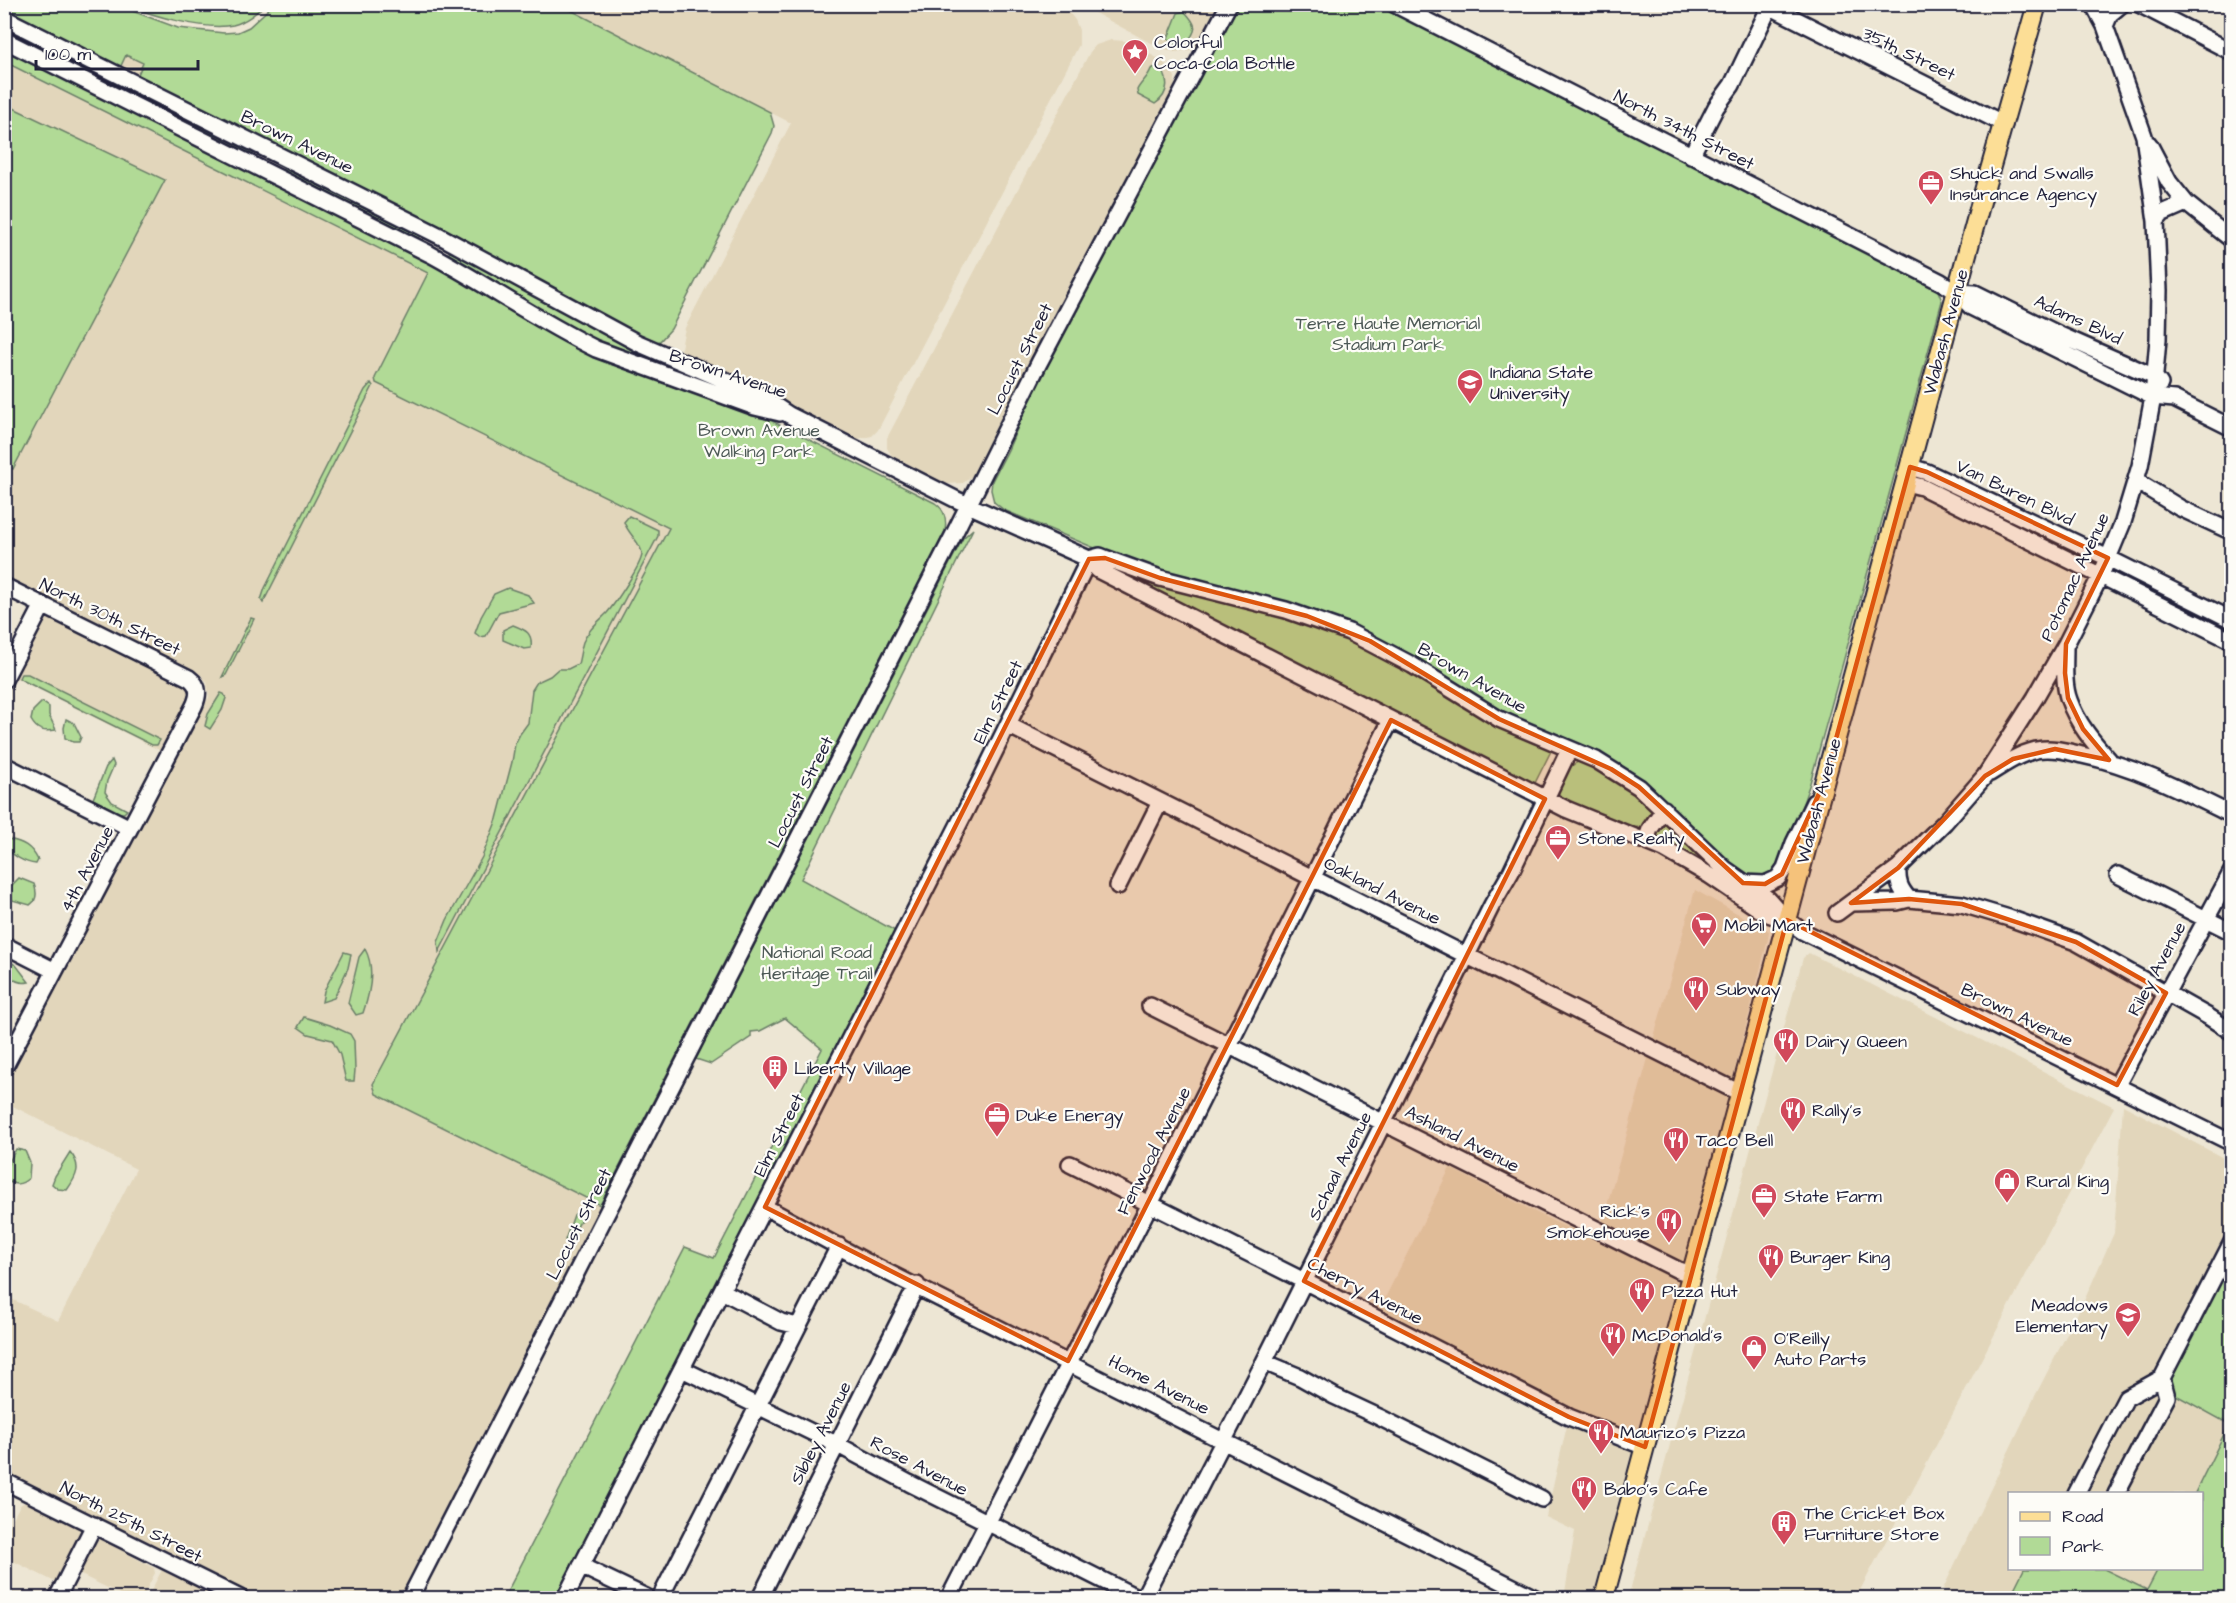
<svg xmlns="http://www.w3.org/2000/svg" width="2236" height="1603" font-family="'Architects Daughter',sans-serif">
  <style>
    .built { fill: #e2d6bb }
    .green { fill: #b1da96; stroke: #6a7e68; stroke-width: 1.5 }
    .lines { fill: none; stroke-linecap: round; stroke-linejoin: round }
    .minor-casing { stroke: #22223b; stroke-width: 20 }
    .major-casing { stroke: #22223b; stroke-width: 22 }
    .minor { stroke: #fdfcf7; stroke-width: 15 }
    .major { stroke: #fcde96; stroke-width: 18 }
    .marked { fill: #de560e; fill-opacity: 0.2; stroke: #de560e; stroke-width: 4.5; stroke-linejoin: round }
    .labels { text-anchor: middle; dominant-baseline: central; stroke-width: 4.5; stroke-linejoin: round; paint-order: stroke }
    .poi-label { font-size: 18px; fill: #22223b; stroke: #fdfcf7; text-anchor: start }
    .street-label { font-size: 18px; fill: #22223b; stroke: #fdfcf7 }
    .park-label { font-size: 18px; fill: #4d5956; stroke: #fdfcf7 }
  </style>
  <rect width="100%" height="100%" fill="#ede6d4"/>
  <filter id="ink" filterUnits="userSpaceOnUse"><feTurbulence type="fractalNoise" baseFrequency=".0167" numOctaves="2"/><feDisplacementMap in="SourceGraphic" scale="12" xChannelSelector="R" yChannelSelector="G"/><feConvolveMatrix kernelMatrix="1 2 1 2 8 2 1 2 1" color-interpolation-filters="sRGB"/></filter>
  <g filter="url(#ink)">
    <!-- built -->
    <path class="built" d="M1055,4L1071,15L1075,20L1079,30V45L878,430L872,436L857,439L773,397L685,358L681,348L685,328L791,123L561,5Z
      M1080,5H1221L1199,44L1190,50L1174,52L1147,41Z
      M1111,40L1125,41L1161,60L1171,70L1175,77L1174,95L973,475L963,483L946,484L892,456L887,448V438L1090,52L1096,45Z
      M126,55L143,63L136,79L119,70Z
      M8,64L428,273L375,378L376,383L669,528L374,1084L376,1094L600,1205L399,1598H252L5,1475V1296L58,1321L136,1169L5,1102V1081L176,753L184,746L209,697L207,682L201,675L5,579L4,464L13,468L165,180L5,104V71Z
      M46,618H50L182,684L187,688L189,693L188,701L162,750H159L16,678L15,675Z
      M1695,890L1769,931L1768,939L1689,1251L1595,1598H1564L1575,1531L1546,1517L1571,1408L1378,1312L1450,1168L1553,1221L1597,1241Z
      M1809,953L2114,1107L1856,1598H1628L1803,958Z
      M2123,1105L2231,1162V1259L2174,1394L2229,1424L2195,1493L2010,1494V1568L2158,1569L2147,1590L2163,1598H1961L1943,1589L2035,1396L2084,1301L2114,1233Z
      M27,1501L78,1527L80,1532V1536L57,1583L5,1557L4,1535L20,1505Z
      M100,1539L154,1568L155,1573L142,1598H128L77,1573L94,1541Z
      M162,1570L218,1597L219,1598H147Z"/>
    <!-- green -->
    <path class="green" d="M4,5H116L178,28L224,33L238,32L249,27L273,5H561L770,112L774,126L772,133L671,329L660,341L653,343L136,79L143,63L126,55L119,70L5,13Z
      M127,5L264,4V5C257,13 245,22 233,25C206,31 153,16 127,5Z
      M1234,5H1378L1937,288L1942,301L1810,783L1783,860L1780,866L1766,878L1743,877L1659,798L1523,725L1400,652L1128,562L1004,510L994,502L991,490L992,481L1008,450L1046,362Z
      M1184,11C1197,24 1199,30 1185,44H1174L1168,38L1178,13Z
      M4,23L254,150L253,155L252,156L5,35Z
      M5,46L413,250L512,307L754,412L935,503C945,510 947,519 945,531L600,1205L376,1094L373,1084L669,528L376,383L375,378L428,273L9,64L5,71Z
      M1158,66C1170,77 1170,94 1155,104L1138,95L1137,90C1141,82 1148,78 1151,69Z
      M5,104L165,180L13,469L4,464Z
      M284,166L420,232L419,237L415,239L282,172Z
      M452,250L636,350L634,356L602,347L449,257V253Z
      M371,383L373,386L263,603L261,600L265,588L365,390Z
      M629,516L658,530V536L439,952L438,942L447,920L482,857L497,819L512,762L515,744L520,734L528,723L532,690L537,682L550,676L558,669H568L578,664C580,657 581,648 583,642C588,630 598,622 607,613C614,605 642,564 642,554C642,544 628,534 624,522Z
      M973,529L801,879L897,932L565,1598H504L685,1247L714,1258L822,1049L785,1018L760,1031L751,1032V1037L711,1064L696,1059L963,538Z
      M1098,564L1263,609L1342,635L1552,749L1533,787Z
      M508,588L528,595L534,603L499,612L486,636L480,637L475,633L481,617L494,594Z
      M251,618L254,619L226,675L222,677Z
      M513,625C526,630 533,633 531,648L524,649L503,640V630Z
      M21,674H28L160,740L157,745H152L22,680L19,678Z
      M221,693L224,694L226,698L222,710L210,729L205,726L208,714Z
      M42,702L49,707V715L56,730C44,732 37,731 31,720L33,711Z
      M66,719L74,723L81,737L79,742H73L65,738L64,728Z
      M112,760L114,765L107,781L105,792L112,802L127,810L124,813H119L93,799L106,767Z
      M1581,761L1587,762L1625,784L1651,806V812L1643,826L1633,828L1560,798C1554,786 1568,764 1581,761Z
      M1663,820L1697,853L1696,855L1691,856L1657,837L1656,834Z
      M8,839C23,842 31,846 38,860L36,864C24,863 12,855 5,847Z
      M19,878L34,884C37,892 38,900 30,905L12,900L11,886Z
      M365,949C375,967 370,993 363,1013L356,1015L348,1003L359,957Z
      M344,952L351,954L348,968L334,998L322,1002L324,991Z
      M4,959L16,965L29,982C14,985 4,973 4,959Z
      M304,1017L330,1025L350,1034L354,1041L355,1070L354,1081H346L340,1055L332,1040L308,1034L298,1027Z
      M16,1149L25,1151L30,1163L29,1178C20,1186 15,1185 5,1180V1170Z
      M70,1152C82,1166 77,1176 67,1190L58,1189L52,1184L55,1176Z
      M579,1210L582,1211L583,1215L571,1240H565L574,1215Z
      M2231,1259V1598H2020L2014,1595L2013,1591L2024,1569H2104L2147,1590L2158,1569L2202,1568V1494L2195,1493L2229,1424L2174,1394L2171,1375Z"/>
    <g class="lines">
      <!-- minor casing -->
      <g class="minor-casing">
        <path id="minor" d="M1394,4L1941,282L1957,292L1971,307L2153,397L2174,399L2232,428
          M1765,4L2004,124
          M2139,4L2232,52
          M4,18L440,236L638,343L759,395L789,415L955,499L1089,559L1098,570L1566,809L1664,849L1709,875L1765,913L1787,920
          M2105,26L2110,14L2122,4
          M4,40L430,254C486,284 538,321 596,349L755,407L780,413
          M2149,144L2169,182L2186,203
          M1691,156L1716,107L1732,85L1771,4
          M2156,221L2163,213L2186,203L2232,240
          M1957,292L1975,293L2060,335L2155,377L2160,384
          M1910,467L1927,472L2108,558L2232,620
          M2136,481L2180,508L2232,532
          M1906,483L1922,487L2232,641
          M1089,559L1100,556L1105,558L1160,578L1286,610L1349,632L1412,665L1499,719L1596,760L1639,787L1725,869L1768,899L1787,920L1802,931L2232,1143
          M4,586L189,678C200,686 199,695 194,706L4,1068
          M2065,647C2065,664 2063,684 2069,700C2077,723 2093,742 2109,760
          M4,680L43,605
          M1008,725L1740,1093
          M4,765L130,828
          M1990,773C2004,764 2019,754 2036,750C2052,747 2066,751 2082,755C2135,766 2183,791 2232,815
          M1646,841L1650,829L1664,809
          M1898,868C1897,882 1900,889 1909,899
          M2118,875L2232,932
          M1743,883L1765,884L1778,878L1785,868L1794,843L1814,802
          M1118,886L1160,802
          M1851,903L1897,902L1909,899L1962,904L2009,918L2076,942L2209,1017L2232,1032
          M1837,913L1898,868L1945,822L1985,776L2035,698L2066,644L2101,575L2123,522L2140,466L2153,397L2158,339L2159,290L2156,221L2144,136L2105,26L2093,4
          M4,945L55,971
          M1150,1006L1678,1270L1691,1274
          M2117,1085L2232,871
          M1070,1164L1304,1281L1569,1417L1645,1447
          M765,1207L867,1262L1535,1598
          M722,1291L781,1322L798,1326
          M1264,1362L1300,1377L1334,1396L1379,1417L1542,1499
          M682,1369L838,1445L909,1483L1138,1598
          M4,1481L240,1598
          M2076,1494L2126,1398L2162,1378L2232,1242
          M2116,1494L2167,1397L2162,1378
          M581,1566L648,1598
          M57,1598L94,1525
          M410,1598L954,534L1039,363L1229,4
          M565,1598L966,810L1089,559
          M660,1598L839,1246
          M760,1598L917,1285
          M949,1598L1150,1204L1391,720
          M1143,1598L1264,1362L1492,905L1511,872L1569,750"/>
      </g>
      <!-- major casing -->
      <g class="major-casing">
        <path id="major" d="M1604,1598L1982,198L2037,4"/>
      </g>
      <!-- minor -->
      <use href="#minor" class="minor"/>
      <!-- major -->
      <use href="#major" class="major"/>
    </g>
  </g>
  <!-- marked area -->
  <path class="marked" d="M1910,467L1927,472L2108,558L2066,644L2065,673L2068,698L2083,729L2109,760L2055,749L2013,759L1985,776L1898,868L1851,903L1909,899L1962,904L2076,942L2166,993L2117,1085L1787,920L1645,1447L1569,1417L1304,1281L1545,799L1391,720L1068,1361L765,1207L1089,559L1105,558L1160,578L1307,616L1370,641L1499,719L1611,769L1639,787L1743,883L1765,884L1782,874L1824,783Z"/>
  <!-- icons -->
  <defs>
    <g id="sight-pin" transform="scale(1.35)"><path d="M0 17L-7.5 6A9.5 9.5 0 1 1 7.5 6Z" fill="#d1495b" stroke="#fdfcf7"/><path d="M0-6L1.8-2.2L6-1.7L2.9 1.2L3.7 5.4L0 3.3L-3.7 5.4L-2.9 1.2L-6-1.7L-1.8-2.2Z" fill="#fff"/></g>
    <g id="office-pin" transform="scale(1.35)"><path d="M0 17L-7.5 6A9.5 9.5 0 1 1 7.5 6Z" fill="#d1495b" stroke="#fdfcf7"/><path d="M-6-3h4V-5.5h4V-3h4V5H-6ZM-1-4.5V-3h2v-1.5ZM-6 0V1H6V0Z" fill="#fff"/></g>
    <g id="university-pin" transform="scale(1.35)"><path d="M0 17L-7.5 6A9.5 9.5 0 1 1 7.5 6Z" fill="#d1495b" stroke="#fdfcf7"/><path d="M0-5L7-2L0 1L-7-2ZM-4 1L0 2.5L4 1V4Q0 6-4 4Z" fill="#fff"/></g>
    <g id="supermarket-pin" transform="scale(1.35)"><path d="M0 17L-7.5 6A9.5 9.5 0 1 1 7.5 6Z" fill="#d1495b" stroke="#fdfcf7"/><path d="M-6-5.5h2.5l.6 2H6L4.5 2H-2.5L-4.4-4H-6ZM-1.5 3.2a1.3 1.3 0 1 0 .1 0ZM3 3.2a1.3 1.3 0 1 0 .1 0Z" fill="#fff"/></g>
    <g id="restaurant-pin" transform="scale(1.35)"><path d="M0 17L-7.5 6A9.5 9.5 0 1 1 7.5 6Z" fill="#d1495b" stroke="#fdfcf7"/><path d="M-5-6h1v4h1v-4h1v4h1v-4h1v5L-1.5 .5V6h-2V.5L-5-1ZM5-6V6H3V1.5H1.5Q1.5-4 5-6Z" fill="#fff"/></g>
    <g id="building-pin" transform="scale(1.35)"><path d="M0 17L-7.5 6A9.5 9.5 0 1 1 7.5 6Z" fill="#d1495b" stroke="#fdfcf7"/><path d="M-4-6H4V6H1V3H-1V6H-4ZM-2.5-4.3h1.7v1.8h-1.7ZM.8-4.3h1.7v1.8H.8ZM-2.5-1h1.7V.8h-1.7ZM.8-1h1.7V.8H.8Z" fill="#fff"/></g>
    <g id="shop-pin" transform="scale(1.35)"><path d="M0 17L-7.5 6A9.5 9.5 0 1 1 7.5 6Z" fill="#d1495b" stroke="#fdfcf7"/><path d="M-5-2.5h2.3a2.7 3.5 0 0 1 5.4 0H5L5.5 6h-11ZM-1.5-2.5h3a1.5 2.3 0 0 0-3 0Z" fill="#fff"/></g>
    <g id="school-pin" transform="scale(1.35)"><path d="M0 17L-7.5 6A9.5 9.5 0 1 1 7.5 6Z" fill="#d1495b" stroke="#fdfcf7"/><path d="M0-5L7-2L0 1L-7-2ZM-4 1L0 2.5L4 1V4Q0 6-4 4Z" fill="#fff"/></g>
  </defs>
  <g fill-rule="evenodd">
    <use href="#sight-pin" x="1135" y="52"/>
    <use href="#office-pin" x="1931" y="183"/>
    <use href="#university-pin" x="1470" y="382"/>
    <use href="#office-pin" x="1558" y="838"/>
    <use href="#supermarket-pin" x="1704" y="925"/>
    <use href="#restaurant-pin" x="1696" y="989"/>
    <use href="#restaurant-pin" x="1786" y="1041"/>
    <use href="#building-pin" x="775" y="1068"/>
    <use href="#restaurant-pin" x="1793" y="1110"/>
    <use href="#office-pin" x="997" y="1115"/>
    <use href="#restaurant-pin" x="1676" y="1140"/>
    <use href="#shop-pin" x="2007" y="1181"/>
    <use href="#office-pin" x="1764" y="1196"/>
    <use href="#restaurant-pin" x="1669" y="1221"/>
    <use href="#restaurant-pin" x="1771" y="1257"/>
    <use href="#restaurant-pin" x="1642" y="1291"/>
    <use href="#school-pin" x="2128" y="1315"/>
    <use href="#restaurant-pin" x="1613" y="1335"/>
    <use href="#shop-pin" x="1754" y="1348"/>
    <use href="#restaurant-pin" x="1601" y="1432"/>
    <use href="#restaurant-pin" x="1584" y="1489"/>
    <use href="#building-pin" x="1784" y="1523"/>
  </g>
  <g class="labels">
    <!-- poi labels -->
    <g class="poi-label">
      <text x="1154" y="42">Colorful<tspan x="1154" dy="21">Coca-Cola Bottle</tspan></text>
      <text x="1950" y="173">Shuck and Swalls<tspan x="1950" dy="21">Insurance Agency</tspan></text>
      <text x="1490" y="372">Indiana State<tspan x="1490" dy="21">University</tspan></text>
      <text x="1578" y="838">Stone Realty</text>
      <text x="1724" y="925">Mobil Mart</text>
      <text x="1716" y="989">Subway</text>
      <text x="1806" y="1041">Dairy Queen</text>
      <text x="794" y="1068">Liberty Village</text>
      <text x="1812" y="1110">Rally's</text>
      <text x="1016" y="1115">Duke Energy</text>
      <text x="1696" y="1140">Taco Bell</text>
      <text x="2026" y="1181">Rural King</text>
      <text x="1784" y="1196">State Farm</text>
      <text x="1650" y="1211" text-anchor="end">Rick's<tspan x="1650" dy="21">Smokehouse</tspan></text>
      <text x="1790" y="1257">Burger King</text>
      <text x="1662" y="1291">Pizza Hut</text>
      <text x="2108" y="1305" text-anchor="end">Meadows<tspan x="2108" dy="21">Elementary</tspan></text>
      <text x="1632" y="1335">McDonald's</text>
      <text x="1774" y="1338">O'Reilly<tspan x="1774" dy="21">Auto Parts</tspan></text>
      <text x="1620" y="1432">Maurizo's Pizza</text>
      <text x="1604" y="1489">Babo's Cafe</text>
      <text x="1804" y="1513">The Cricket Box<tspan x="1804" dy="21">Furniture Store</tspan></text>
    </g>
    <!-- street labels -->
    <g class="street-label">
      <text transform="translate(1909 54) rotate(26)">35th Street</text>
      <text transform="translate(1684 130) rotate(27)">North 34th Street</text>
      <text transform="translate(297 142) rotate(26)">Brown Avenue</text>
      <text transform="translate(2078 320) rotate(25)">Adams Blvd</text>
      <text transform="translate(1946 332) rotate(-75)">Wabash Avenue</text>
      <text transform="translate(1020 359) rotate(-63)">Locust Street</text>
      <text transform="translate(728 374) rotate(18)">Brown Avenue</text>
      <text transform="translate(2015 493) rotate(26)">Van Buren Blvd</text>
      <text transform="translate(2075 577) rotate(-65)">Potomac Avenue</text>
      <text transform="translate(110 617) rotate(26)">North 30th Street</text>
      <text transform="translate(1472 678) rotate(30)">Brown Avenue</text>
      <text transform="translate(998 702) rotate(-64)">Elm Street</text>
      <text transform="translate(801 792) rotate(-63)">Locust Street</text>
      <text transform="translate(1819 801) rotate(-75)">Wabash Avenue</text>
      <text transform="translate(87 869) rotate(-62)">4th Avenue</text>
      <text transform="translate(1382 891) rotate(27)">Oakland Avenue</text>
      <text transform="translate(2157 969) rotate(-62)">Riley Avenue</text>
      <text transform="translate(2017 1015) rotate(26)">Brown Avenue</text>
      <text transform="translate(779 1135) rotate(-63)">Elm Street</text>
      <text transform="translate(1462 1139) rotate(27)">Ashland Avenue</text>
      <text transform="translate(1154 1151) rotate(-63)">Fenwood Avenue</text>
      <text transform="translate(1340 1166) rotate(-63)">Schaal Avenue</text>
      <text transform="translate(579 1224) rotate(-63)">Locust Street</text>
      <text transform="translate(1365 1291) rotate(27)">Cherry Avenue</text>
      <text transform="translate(1159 1385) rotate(27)">Home Avenue</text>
      <text transform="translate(821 1433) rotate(-63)">Sibley Avenue</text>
      <text transform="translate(919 1466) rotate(28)">Rose Avenue</text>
      <text transform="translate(131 1522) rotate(27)">North 25th Street</text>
    </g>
    <!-- park labels -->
    <g class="park-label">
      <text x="1388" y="323">Terre Haute Memorial<tspan x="1388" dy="21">Stadium Park</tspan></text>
      <text x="759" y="430">Brown Avenue<tspan x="759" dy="21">Walking Park</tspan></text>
      <text x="817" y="952">National Road<tspan x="817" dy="21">Heritage Trail</tspan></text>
    </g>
  </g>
  <!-- margin -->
  <rect width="2236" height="1603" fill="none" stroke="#fdfcf7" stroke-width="24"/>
  <rect x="12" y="12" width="2212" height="1579" fill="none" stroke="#22223b" stroke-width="2" filter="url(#ink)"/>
  <!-- legend -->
  <rect x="2008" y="1492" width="195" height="78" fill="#fdfcf7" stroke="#a5a5ac" stroke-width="1.5"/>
  <rect x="2020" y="1512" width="30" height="9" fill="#fcde96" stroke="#a5a5ac" stroke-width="1.5"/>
  <text x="2062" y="1522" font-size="18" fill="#22223b">Road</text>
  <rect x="2020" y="1537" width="30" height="18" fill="#b1da96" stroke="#a5a5ac" stroke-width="1.5"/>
  <text x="2062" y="1552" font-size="18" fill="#22223b">Park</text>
  <!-- scale -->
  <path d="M36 60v9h162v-9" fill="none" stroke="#22223b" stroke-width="3"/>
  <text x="45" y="60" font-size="18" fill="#22223b" stroke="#fdfcf7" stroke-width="4.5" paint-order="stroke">100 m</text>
</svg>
